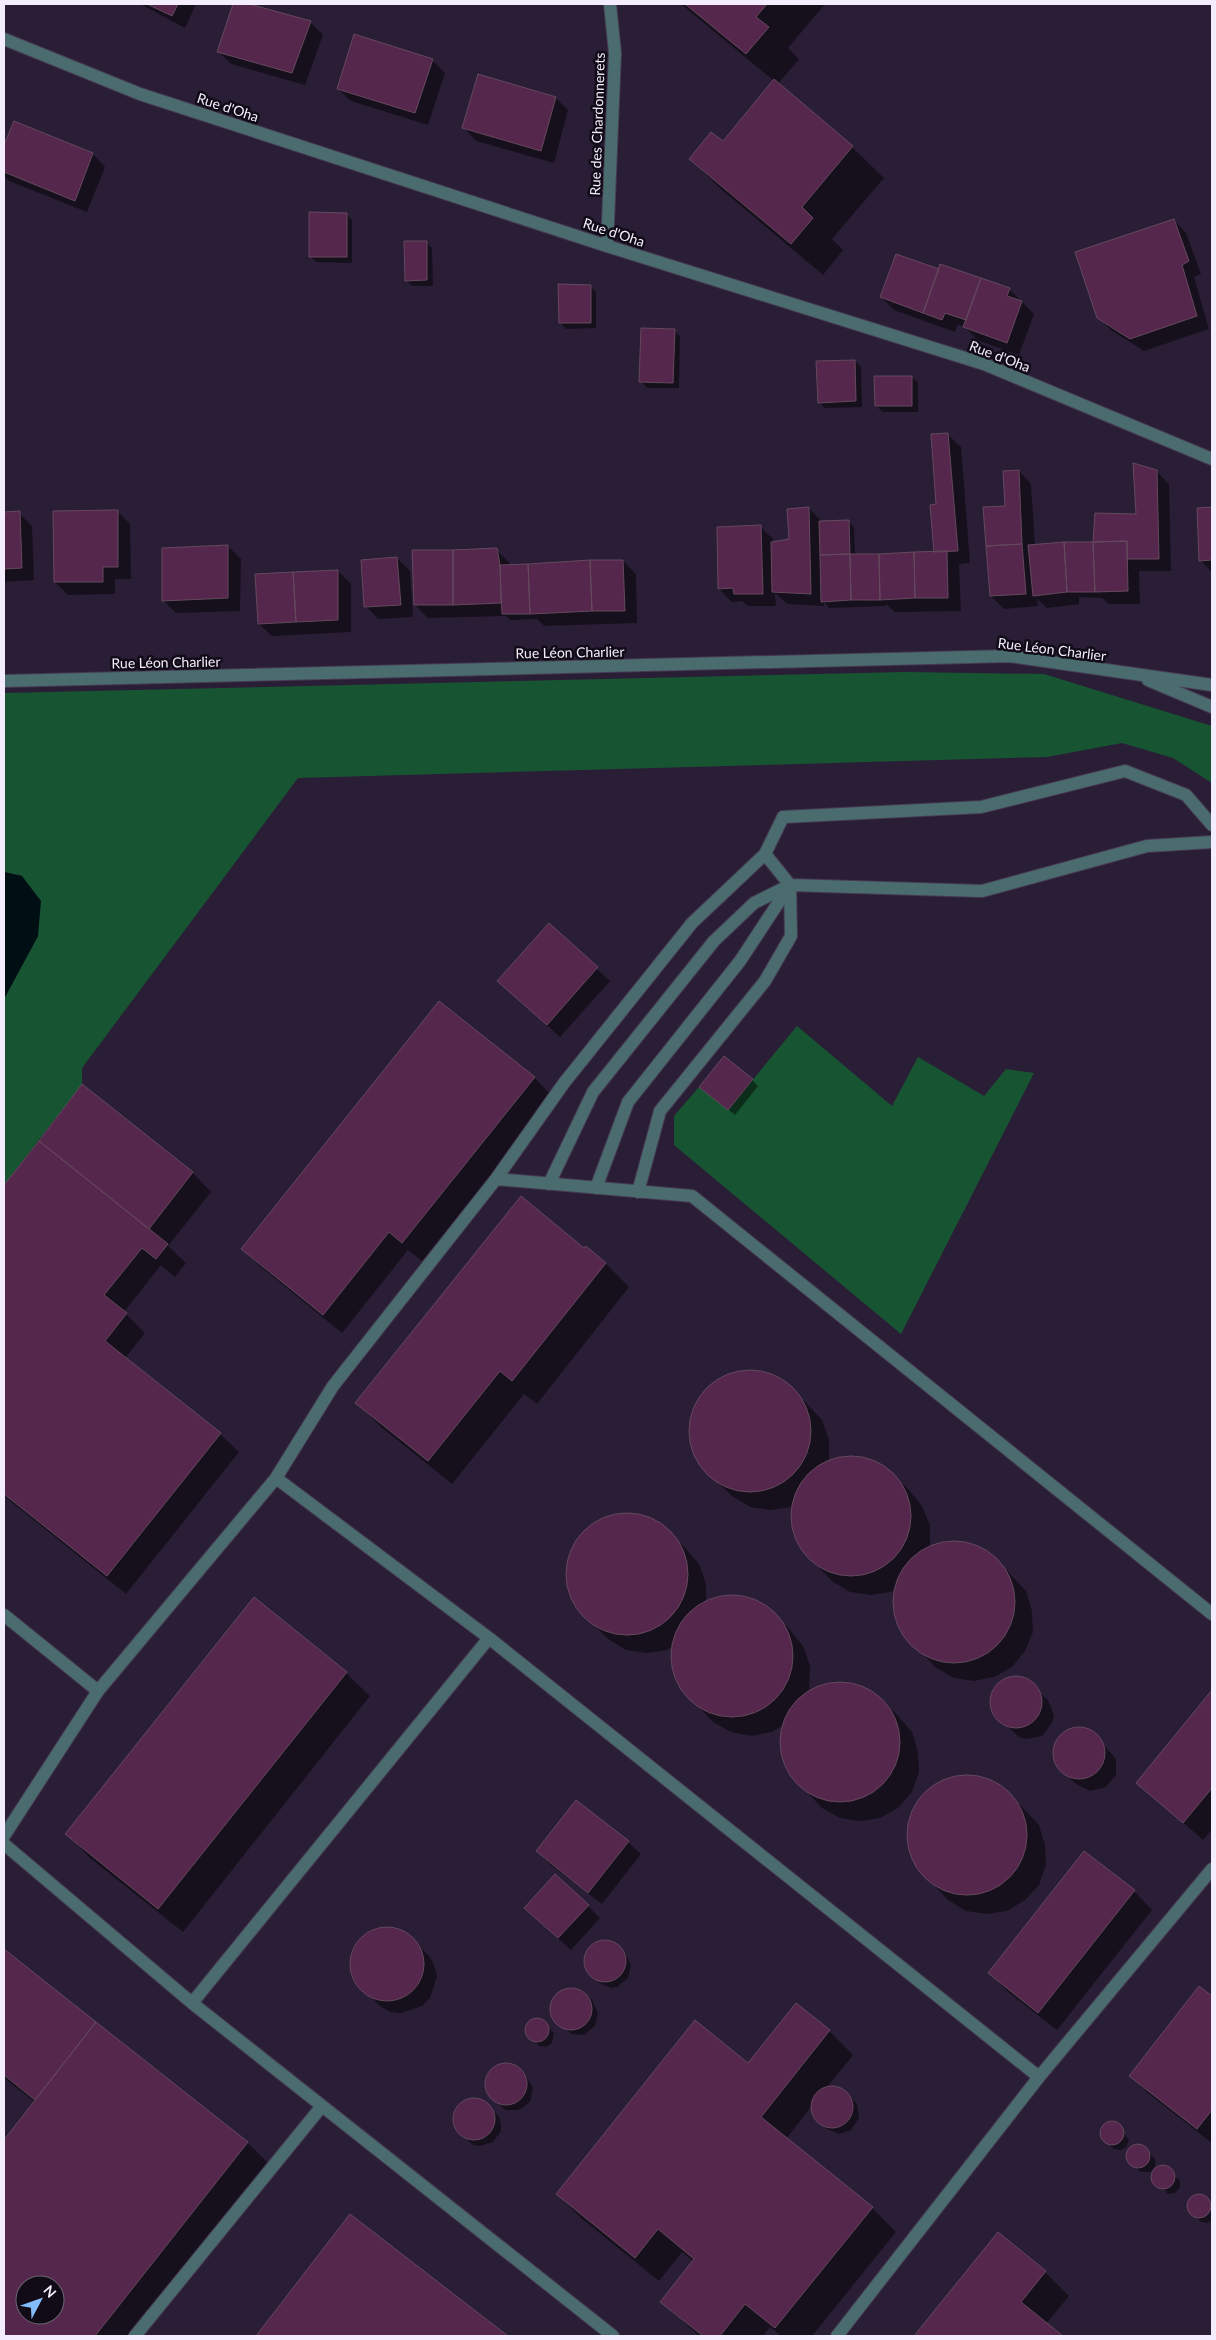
<svg xmlns="http://www.w3.org/2000/svg" width="1216" height="2340" font-family="Lato,sans-serif">
  <style>
    .green { fill: #175532 }
    .water { fill: #000f14 }
    .shadow { fill: #0007; fill-rule: evenodd }
    .building { fill: #56274c; stroke: #64495d; fill-rule: evenodd }
    .lines { fill: none; stroke-linecap: round; stroke-linejoin: round }
    .minor-casing { stroke: #463b53; stroke-width: 14 }
    .minor { stroke: #4a6c6e; stroke-width: 12 }
    .labels { text-anchor: middle; dominant-baseline: central; stroke-width: 5; stroke-linejoin: round; paint-order: stroke }
    .street-label { font-size: 14px; fill: #f4edfd; stroke: #100b16 }
  </style>
  <rect width="100%" height="100%" fill="#2a1e37"/>
  <!-- green -->
  <path class="green" d="M905,672L1044,674L1212,726V783L1173,758L1122,743L1047,757L298,778L82,1068V1084L4,1185V999L38,936L22,876L4,872V693Z
    M797,1026L892,1106L918,1057L984,1096L1006,1069L1034,1073L901,1334L674,1145V1116L699,1087L728,1110Z"/>
  <!-- water -->
  <path class="water" d="M4,872L22,876L41,901L38,936L4,999Z"/>
  <!-- shadow -->
  <path class="shadow" d="M140,4H196L185,28Z
    M234,4H245L310,22L323,35L305,85L231,64L218,51Z
    M681,4H825L788,48L799,59L778,84L852,147L884,178L832,239L843,250L823,275L722,190L690,159L723,143L774,81Z
    M432,60L445,73L428,125L351,101L338,89Z
    M556,98L568,110L554,163L476,141L464,128Z
    M14,122L93,154L105,167L87,212L9,181L4,176V149Z
    M346,214L352,220V263L316,262L310,256Z
    M1174,220L1186,233L1201,274L1194,277L1209,329L1144,351L1111,330L1098,317Z
    M426,242L432,248L433,286H412L406,280Z
    M939,271L1009,289L1034,314L1019,355L977,340L965,327L958,324L955,332L894,310L881,297Z
    M590,286L596,292V328L566,329L560,322Z
    M674,330L680,336L679,388H647L641,381Z
    M855,361L861,367L862,407L825,408L819,402Z
    M912,377L918,383V412H883L876,406Z
    M948,435L961,447L970,563L959,564L961,611L895,612L886,604V606L829,608L824,602V606L787,604L775,593L776,606H748L742,601L732,602L719,589L760,526L773,539V543L790,540L788,511L809,508L822,522L848,521L854,527L855,555L935,553L938,505Z
    M1019,471L1031,484L1035,546L1093,544L1138,515L1156,471L1169,484L1171,571H1139L1140,604H1109L1102,598L1079,597V604L1047,608L1037,599L1038,606L1004,609L991,596L1006,507Z
    M1212,508V572L1200,560L1198,509Z
    M118,512L130,524L131,579H115V594L68,595L55,582Z
    M4,513H19L32,526L34,580L4,582Z
    M228,546L241,559L240,611L176,613L163,600Z
    M496,550L509,562L510,566L623,561L636,574L637,623L544,626L537,619L510,620L506,616L428,618L415,605Z
    M397,558L410,571L413,617L378,619L366,606Z
    M338,571L351,584V632L272,636L259,624Z
    M549,925L610,981L560,1037L499,981Z
    M440,1003L535,1078L553,1097L422,1261L408,1250L342,1333L261,1267L242,1249Z
    M752,1080L758,1086L735,1115L701,1087Z
    M82,1086L193,1173L211,1192L168,1246L186,1263L175,1277L161,1265L124,1312L145,1333L125,1358L220,1434L239,1452L126,1594L4,1496V1187Z
    M586,1248L606,1264L629,1287L537,1404L524,1394L452,1484L380,1426L357,1403Z
    M755,1371L773,1375L789,1385L822,1420L829,1440V1461L836,1458L855,1457L873,1461L889,1470L909,1490L922,1506L930,1525V1548L939,1544L959,1542L977,1546L993,1556L1012,1576L1026,1591L1032,1611L1033,1632L1025,1651L1012,1667L994,1677L974,1681L954,1678L935,1667L904,1633L896,1616L895,1597L897,1588L891,1592L871,1595L850,1592L832,1581L800,1548L793,1531L792,1507L770,1510L750,1507L732,1496L712,1477L700,1463L692,1446L690,1427L695,1408L704,1392L718,1380L736,1373Z
    M631,1514L650,1519L666,1528L685,1548L699,1564L706,1584V1603L717,1598L736,1597L754,1601L771,1610L790,1630L803,1646L810,1666L809,1692L826,1684L844,1683L863,1687L879,1697L898,1716L912,1732L918,1752L919,1772L912,1792L898,1808L880,1818L860,1821L840,1818L822,1808L790,1774L782,1757L781,1738L784,1725L772,1732L752,1736L731,1732L713,1722L681,1688L674,1671V1646L667,1650L647,1653L626,1650L608,1639L589,1620L577,1606L570,1588L568,1570L572,1552L581,1536L596,1523L613,1516Z
    M346,1673L370,1696L183,1932L90,1858L67,1834Z
    M1022,1678L1048,1700L1054,1715L1052,1723L1042,1736L1026,1739L1019,1737L1007,1726L994,1713L991,1705L994,1689L1006,1679Z
    M1212,1692V1829L1203,1840L1138,1783Z
    M1077,1728L1093,1733L1116,1759V1775L1106,1787L1090,1791L1076,1784L1062,1771L1055,1756L1058,1741L1063,1735Z
    M971,1776L990,1780L1006,1790L1039,1825L1045,1845L1046,1865L1039,1885L1025,1900L1007,1911L987,1914L966,1911L948,1900L917,1867L909,1850L907,1831L911,1813L922,1797L935,1785L952,1777Z
    M628,1842L641,1854L602,1904L550,1864L537,1851Z
    M1134,1891L1152,1910L1057,2030L1008,1992L990,1973Z
    M588,1906L600,1918L571,1950L538,1920Z
    M383,1928L395,1929L406,1934L429,1956L434,1965L437,1976L430,1998L422,2006L401,2013L390,2012L380,2006L359,1985L353,1974L351,1962L354,1950L361,1940L371,1932Z
    M601,1941L613,1942L618,1946L625,1953L631,1965L628,1978L617,1987L611,1988L598,1982L585,1964V1958L590,1947Z
    M4,1950L248,2143L271,2166L137,2336H4V2142L35,2102L4,2078ZM25,2285H55V2315H25Z
    M568,1988L585,1994L592,2000L598,2013L595,2026L584,2035L571,2034L554,2019L551,2006L557,1995Z
    M1199,1988L1212,1998V2143L1149,2094L1130,2076Z
    M797,2005L829,2031L853,2055L827,2087L835,2086L846,2092L857,2104L859,2118L851,2130L839,2134L825,2128L819,2122L812,2106L786,2139L872,2208L896,2232L812,2336H781L770,2327L763,2336H699L662,2302L694,2262L682,2252L659,2281L581,2218L557,2194L748,2064Z
    M536,2019L542,2021L554,2033L552,2043L546,2047L539,2046L526,2031L528,2025Z
    M502,2064L514,2066L520,2069L526,2076L533,2088L530,2102L519,2110H505L488,2094L486,2088L487,2075L491,2070Z
    M476,2099L488,2105L499,2117L501,2124V2131L493,2142L480,2146L473,2145L456,2129L454,2117L459,2105L464,2101Z
    M1110,2122L1117,2124L1129,2140L1126,2147L1121,2150L1114,2149L1102,2137L1105,2125Z
    M1134,2146L1144,2147L1155,2159V2166L1151,2172H1140L1128,2157L1129,2151Z
    M1165,2167L1180,2181V2187L1175,2193L1168,2194L1161,2190L1166,2193L1167,2191L1155,2185L1153,2175L1159,2168Z
    M1197,2196L1207,2200L1212,2206V2221L1207,2223L1201,2222L1189,2211L1192,2198Z
    M350,2216L506,2336H258Z
    M998,2234L1045,2272L1069,2296L1046,2324L1061,2336H916Z"/>
  <!-- building -->
  <path class="building" d="M147,4H178L172,16Z
    M233,4H249L311,21L292,73L217,52Z
    M685,4H767L756,17L769,27L746,54Z
    M354,34L433,59L415,113L337,89Z
    M478,74L556,97L541,151L462,128Z
    M774,79L853,146L802,207L813,218L791,244L689,159L711,132L723,141Z
    M14,121L93,153L75,201L4,172V145Z
    M309,212L347,213V257H309Z
    M1174,219L1189,261L1182,265L1197,316L1130,339L1097,318L1075,252Z
    M404,241H427V280L405,281Z
    M896,254L939,269L923,313L880,297Z
    M940,264L981,278L966,320L945,313L942,320L923,313Z
    M981,278L1010,288L1007,296L1022,301L1007,343L963,327Z
    M558,284L591,285V323H559Z
    M641,328L675,329L673,383L639,382Z
    M855,360L856,401L818,403L816,361Z
    M874,376H912V406H875Z
    M948,433L958,551L934,552L930,505L936,504L931,434Z
    M1133,463L1157,470L1159,559H1127V541L1093,542L1095,513L1136,514Z
    M1019,470L1022,544L986,546L983,507L1005,506L1003,471Z
    M809,507L811,594L772,592L771,542L789,539L787,509Z
    M1212,507V560L1199,561L1197,508Z
    M118,510V567H103V582H54L53,511Z
    M20,511L22,568L4,569V512Z
    M849,520L850,554L820,555L819,521Z
    M761,525L763,594H734L733,588L718,589L717,527Z
    M1127,541L1128,591L1095,592L1093,542Z
    M1064,542L1067,592L1033,596L1028,545Z
    M1064,542H1093L1095,592H1067Z
    M1022,544L1026,594L990,596L986,546Z
    M228,545V598L162,601V548Z
    M497,548L500,565L501,603L453,605V550Z
    M412,550H453V605H414Z
    M947,551L948,598H915L914,552Z
    M914,552L915,598L880,600L879,554Z
    M850,554L851,600L821,602L820,555Z
    M850,554H879L880,600H851Z
    M397,557L401,605L364,607L361,560Z
    M590,560L592,611L530,614L528,564Z
    M590,560H623L625,611H592Z
    M528,564L530,614H502L500,565Z
    M338,570V620L296,622L293,572Z
    M293,572L296,622L258,624L255,574Z
    M549,923L598,967L547,1025L497,981Z
    M439,1001L535,1077L402,1243L389,1232L323,1315L241,1249Z
    M724,1056L753,1079L728,1110L699,1087Z
    M82,1084L193,1172L149,1229L39,1141Z
    M39,1141L168,1244L156,1259L142,1248L104,1295L127,1313L105,1341L221,1433L107,1576L4,1494V1185Z
    M521,1196L584,1248L586,1246L606,1263L512,1381L500,1371L428,1461L355,1403Z
    M689 1431a61 61 0 1 1 122 0a61 61 0 1 1-122 0Z
    M791 1516a60 60 0 1 1 120 0a60 60 0 1 1-120 0Z
    M566 1574a61 61 0 1 1 122 0a61 61 0 1 1-122 0Z
    M893 1602a61 61 0 1 1 122 0a61 61 0 1 1-122 0Z
    M671 1656a61 61 0 1 1 122 0a61 61 0 1 1-122 0Z
    M254,1597L347,1672L158,1909L65,1834Z
    M990 1702a26 26 0 1 1 52 0a26 26 0 1 1-52 0Z
    M780 1742a60 60 0 1 1 120 0a60 60 0 1 1-120 0Z
    M1212,1690V1788L1183,1823L1136,1783Z
    M1053 1753a26 26 0 1 1 52 0a26 26 0 1 1-52 0Z
    M907 1835a60 60 0 1 1 120 0a60 60 0 1 1-120 0Z
    M576,1800L629,1841L588,1893L536,1851Z
    M1084,1851L1135,1890L1038,2013L988,1973Z
    M555,1874L589,1905L558,1938L524,1908Z
    M350 1964a37 37 0 1 1 74 0a37 37 0 1 1-74 0Z
    M584 1961a21 21 0 1 1 42 0a21 21 0 1 1-42 0Z
    M4,1949L96,2022L35,2100L4,2075Z
    M1199,1986L1212,1996V2110L1197,2129L1129,2076Z
    M550 2009a21 21 0 1 1 42 0a21 21 0 1 1-42 0Z
    M796,2003L830,2030L761,2117L873,2207L775,2328L745,2304L720,2336H703L660,2302L694,2259L658,2229L635,2258L556,2194L695,2020L748,2063Z
    M525 2030a12 12 0 1 1 24 0a12 12 0 1 1-24 0Z
    M96,2022L248,2142L95,2336H4V2140ZM25,2285H55V2315H25Z
    M485 2084a21 21 0 1 1 42 0a21 21 0 1 1-42 0Z
    M811 2107a21 21 0 1 1 42 0a21 21 0 1 1-42 0Z
    M453 2119a21 21 0 1 1 42 0a21 21 0 1 1-42 0Z
    M1100 2133a12 12 0 1 1 24 0a12 12 0 1 1-24 0Z
    M1126 2156a12 12 0 1 1 24 0a12 12 0 1 1-24 0Z
    M1151 2177a12 12 0 1 1 24 0a12 12 0 1 1-24 0Z
    M1187 2206a12 12 0 1 1 24 0a12 12 0 1 1-24 0Z
    M350,2214L508,2336H256Z
    M998,2232L1046,2271L1021,2302L1063,2336H914Z"/>
  <g class="lines">
    <!-- minor casing -->
    <g class="minor-casing">
      <path id="minor" d="M4,39L140,94L607,246L984,364L1212,459
        M607,246L615,53L610,4
        M1148,680L1212,707
        M4,681L1009,656L1212,685
        M496,1179L564,1083L692,923L765,854L783,817L981,807L1125,771L1186,795L1212,825
        M549,1184L593,1092L714,941L754,903L790,885L982,891L1147,846L1212,842
        M596,1188L628,1102L740,961L790,885
        M638,1192L660,1111L765,981L791,936L790,885L765,854
        M276,1478L489,1638L1039,2077L1212,1869
        M4,1615L98,1691
        M4,1836L98,1691L276,1478L333,1386L496,1179L692,1196L1212,1614
        M4,1844L192,2003L613,2336
        M192,2003L489,1638
        M135,2336L322,2106
        M837,2336L1039,2077"/>
    </g>
    <!-- minor -->
    <use href="#minor" class="minor"/>
  </g>
  <g class="labels">
    <!-- street labels -->
    <g class="street-label">
      <text transform="translate(228 107) rotate(18)">Rue d'Oha</text>
      <text transform="translate(597 124) rotate(-88)">Rue des Chardonnerets</text>
      <text transform="translate(614 232) rotate(18)">Rue d'Oha</text>
      <text transform="translate(1000 356) rotate(21)">Rue d'Oha</text>
      <text transform="translate(1052 649) rotate(7)">Rue Léon Charlier</text>
      <text transform="translate(570 652) rotate(-1)">Rue Léon Charlier</text>
      <text transform="translate(166 662) rotate(-1)">Rue Léon Charlier</text>
    </g>
  </g>
  <!-- border -->
  <rect width="1216" height="2340" fill="none" stroke="#f4edfd" stroke-width="10"/>
  <!-- north arrow -->
  <g transform="translate(40 2300) rotate(49)"><circle r="24" fill="#100b16" stroke="#6b6572"/>
  <path d="M0-4L9 19L0 12L-9 19Z" fill="#84bcfb"/>
  <text y="-8" font-size="14" font-weight="bold" text-anchor="middle" fill="#f4edfd">N</text>
  </g>
</svg>
